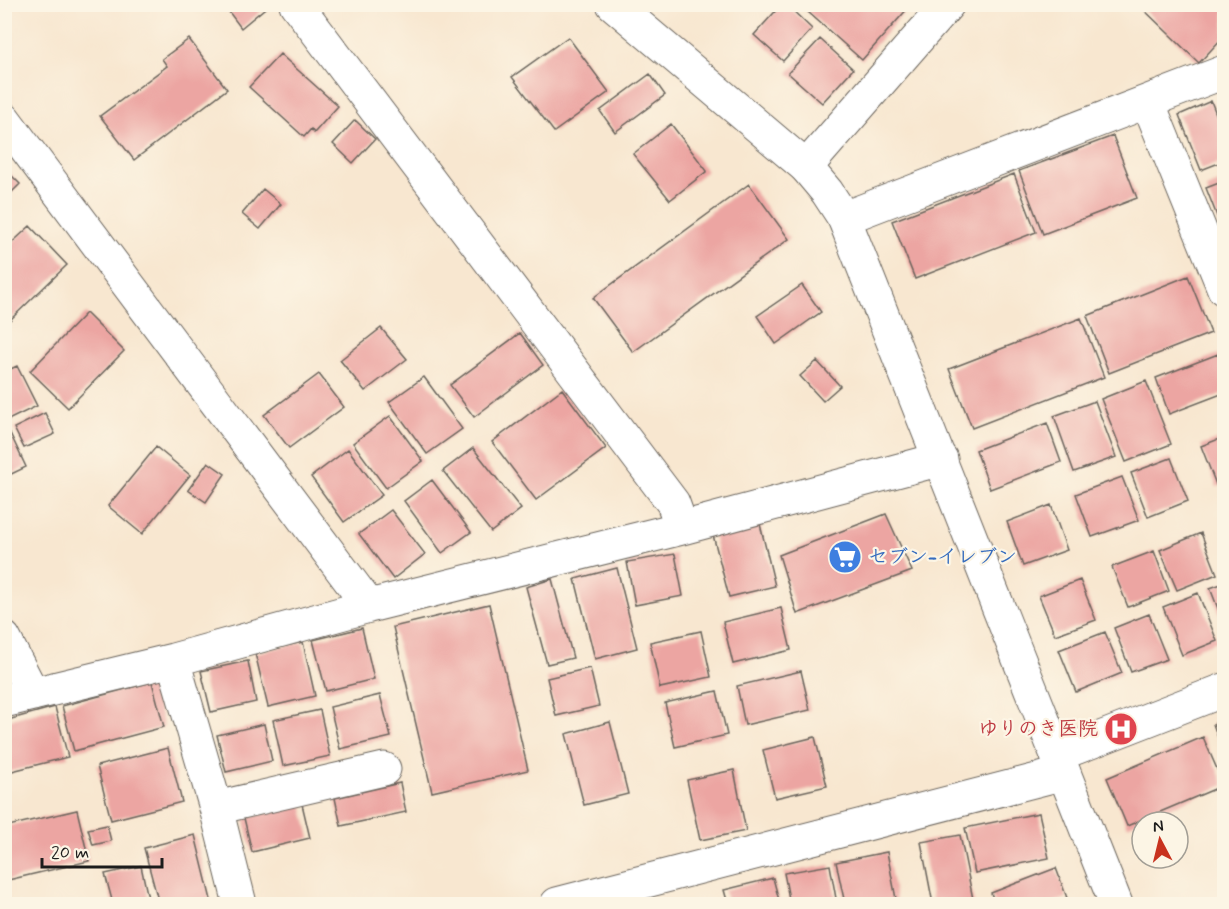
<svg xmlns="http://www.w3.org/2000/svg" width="1229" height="909" font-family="Mynerve,'Klee One',sans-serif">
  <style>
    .building { fill: #eca5a2 }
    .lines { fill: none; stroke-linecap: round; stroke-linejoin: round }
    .minor-casing { stroke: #69635b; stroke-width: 35 }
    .tertiary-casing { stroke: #69635b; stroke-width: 35 }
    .minor { stroke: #fff; stroke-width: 33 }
    .tertiary { stroke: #fff; stroke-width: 33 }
    .labels { text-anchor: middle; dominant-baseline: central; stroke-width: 4.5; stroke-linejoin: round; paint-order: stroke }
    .shop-label { font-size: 20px; font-weight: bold; fill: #366cbe; stroke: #fcf5e5; text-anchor: start }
    .health-label { font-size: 20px; font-weight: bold; fill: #be3a42; stroke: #fcf5e5; text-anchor: end }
  </style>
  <rect width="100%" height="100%" fill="#fcf5e5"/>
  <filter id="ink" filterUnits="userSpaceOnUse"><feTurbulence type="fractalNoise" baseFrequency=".0167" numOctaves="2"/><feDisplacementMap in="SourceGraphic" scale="12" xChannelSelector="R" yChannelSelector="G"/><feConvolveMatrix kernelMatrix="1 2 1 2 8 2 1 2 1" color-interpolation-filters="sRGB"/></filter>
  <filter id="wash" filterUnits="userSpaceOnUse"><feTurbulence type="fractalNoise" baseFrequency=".008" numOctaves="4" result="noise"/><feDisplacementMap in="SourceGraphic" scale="24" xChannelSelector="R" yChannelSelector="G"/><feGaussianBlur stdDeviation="1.35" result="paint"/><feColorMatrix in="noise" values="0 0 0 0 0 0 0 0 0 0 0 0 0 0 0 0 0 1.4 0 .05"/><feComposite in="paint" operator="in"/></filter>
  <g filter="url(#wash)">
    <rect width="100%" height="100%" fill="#f8e7d0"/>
    <g id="blocks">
      <!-- building -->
      <path class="building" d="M223,4H270L241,28Z
        M782,4H786L812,29L783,61L754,35Z
        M799,4H905L909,7L862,60Z
        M1138,4H1224V36L1199,63Z
        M568,37L609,92L554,132L512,77Z
        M189,39L227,89L134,160L100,116L167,66L162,59Z
        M820,39L853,69L822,103L788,73Z
        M280,54L338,106L314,133L311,129L304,137L249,87Z
        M650,74L665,95L615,132L600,111Z
        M1211,101L1224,134V161L1201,170L1179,115Z
        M355,120L375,139L353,163L333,144Z
        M671,124L707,171L670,200L633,154Z
        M1113,136L1137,198L1043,234L1019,171Z
        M4,168L20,184L4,200Z
        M1014,174L1036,232L915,279L892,221Z
        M1224,181V234L1206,188Z
        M749,184L789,239L633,352L593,298Z
        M263,189L281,204L260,229L242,214Z
        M30,226L67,265L10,320L4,314V250Z
        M1188,276L1211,333L1109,373L1087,316Z
        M802,285L821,312L776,344L757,316Z
        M86,313L124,351L68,408L30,371Z
        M1081,318L1104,377L972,428L949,369Z
        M381,328L407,359L365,391L340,360Z
        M520,333L543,365L474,417L450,385Z
        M1218,354L1224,370V393L1169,414L1156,378Z
        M817,361L840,386L823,401L800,376Z
        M17,366L37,406L4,422V372Z
        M319,374L344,407L289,448L264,415Z
        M424,377L462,429L427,454L389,402Z
        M1146,381L1171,444L1126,462L1101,399Z
        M562,389L606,448L536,500L492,442Z
        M1095,401L1116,457L1074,472L1054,416Z
        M45,413L55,434L24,448L14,428Z
        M390,416L423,461L386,488L353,443Z
        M1047,423L1061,462L990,489L976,450Z
        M9,431L26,467L5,477V433Z
        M1224,437V484L1217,487L1201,446Z
        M156,447L190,475L142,534L108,506Z
        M473,448L521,509L491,532L443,471Z
        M348,449L382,495L344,522L311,477Z
        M1171,458L1188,501L1148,517L1131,473Z
        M208,462L225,474L206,502L188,490Z
        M1122,477L1139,520L1092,537L1076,494Z
        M432,480L471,532L442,553L404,501Z
        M1051,505L1067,550L1023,566L1007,522Z
        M391,510L425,554L393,579L359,534Z
        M886,514L912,571L797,614L779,555Z
        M760,524L775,586L729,597L713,535Z
        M1201,533L1217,574L1177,590L1160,550Z
        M1154,551L1169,591L1128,607L1112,567Z
        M675,554L683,596L635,605L627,562Z
        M617,568L637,648L595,659L575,579Z
        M552,579L573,658L547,664L526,587Z
        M1080,580L1096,620L1055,635L1039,596Z
        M1224,583V624L1210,588Z
        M1198,593L1217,641L1182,655L1163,607Z
        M489,604L528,770L432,792L393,627Z
        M781,608L791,650L733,664L723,622Z
        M1149,614L1167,659L1131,672L1114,628Z
        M362,628L374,679L326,691L313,640Z
        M701,631L711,677L660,688L650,642Z
        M1105,632L1122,673L1076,692L1059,650Z
        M303,642L315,696L268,707L255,653Z
        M248,661L256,702L211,712L201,671Z
        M590,668L599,706L556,716L547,678Z
        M801,671L810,710L745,725L737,686Z
        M152,682L164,727L74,751L62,706Z
        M717,691L727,735L675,747L665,703Z
        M380,695L391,737L340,749L330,707Z
        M55,707L68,757L4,773V721Z
        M320,710L330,756L283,766L273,720Z
        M1224,720V754L1213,724Z
        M610,722L628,794L584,805L566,734Z
        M264,724L272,761L226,772L217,735Z
        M815,737L827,786L775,798L763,750Z
        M1203,737L1224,785L1127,826L1107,778Z
        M168,748L182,802L111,820L97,766Z
        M734,770L746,831L700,840L687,780Z
        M400,783L406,812L341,826L335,798Z
        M302,804L310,838L252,852L244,818Z
        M77,810L89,861L4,881V827Z
        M1039,813L1049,858L975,873L965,828Z
        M107,825L111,841L93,845L88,829Z
        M195,835L212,904H159L144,848Z
        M960,835L974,904H933L921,842Z
        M887,852L897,904H845L836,862Z
        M830,865L837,904H790L784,873Z
        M141,866L148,898L113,904L105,874Z
        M1056,868L1067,898L1049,904H995L991,893Z
        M773,878L780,904H728L724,890Z"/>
    </g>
  </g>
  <g filter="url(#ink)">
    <use href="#blocks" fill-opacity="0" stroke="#69635b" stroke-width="1.5"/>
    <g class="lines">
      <!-- minor casing -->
      <g class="minor-casing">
        <path id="minor" d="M296,4L673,503L682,528
          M1148,102L1224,289
          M4,119L369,606
          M806,167L948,4
          M844,218L1224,72
          M4,638L33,694
          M173,660L216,808L240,904
          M4,701L173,660L369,606L682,528L941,459
          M1057,755L1224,690
          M216,808L384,769
          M557,904L1064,773"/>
      </g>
      <!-- tertiary casing -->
      <g class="tertiary-casing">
        <path id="tertiary" d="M613,4L806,167L827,192L844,218L1116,904"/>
      </g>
      <!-- minor -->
      <use href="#minor" class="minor"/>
      <!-- tertiary -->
      <use href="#tertiary" class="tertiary"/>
    </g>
  </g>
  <!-- icons -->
  <defs>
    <g id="supermarket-disc" transform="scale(1.725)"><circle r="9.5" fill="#3f7fe0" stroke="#fcf5e5"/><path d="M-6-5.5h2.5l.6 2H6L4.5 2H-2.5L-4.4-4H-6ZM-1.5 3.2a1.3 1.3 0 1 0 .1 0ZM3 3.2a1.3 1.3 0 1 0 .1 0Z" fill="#fff"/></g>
    <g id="hospital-disc" transform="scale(1.725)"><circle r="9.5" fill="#e0444e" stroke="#fcf5e5"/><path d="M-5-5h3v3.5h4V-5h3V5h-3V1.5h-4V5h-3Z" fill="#fff"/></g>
  </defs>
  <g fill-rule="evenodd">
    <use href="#supermarket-disc" x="845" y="557"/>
    <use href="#hospital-disc" x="1121" y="729"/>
  </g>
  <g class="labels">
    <!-- shop labels -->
    <g class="shop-label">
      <text x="868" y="557">セブン-イレブン</text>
    </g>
    <!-- health labels -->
    <g class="health-label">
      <text x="1098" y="729">ゆりのき医院</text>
    </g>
  </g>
  <!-- margin -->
  <rect width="1229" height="909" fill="none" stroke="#fcf5e5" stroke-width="24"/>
  <!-- north arrow -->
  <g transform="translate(1160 840) rotate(353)"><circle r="28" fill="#fcf5e5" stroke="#a29e95" stroke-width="1.5"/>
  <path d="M0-4.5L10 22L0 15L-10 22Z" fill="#c8321e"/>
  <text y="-9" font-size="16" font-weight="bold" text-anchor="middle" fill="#1c1c1c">N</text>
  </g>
  <!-- scale -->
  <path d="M42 858v9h120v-9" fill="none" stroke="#1c1c1c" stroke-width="3"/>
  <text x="51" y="858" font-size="18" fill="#1c1c1c" stroke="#fcf5e5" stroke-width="4.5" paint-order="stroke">20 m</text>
</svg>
